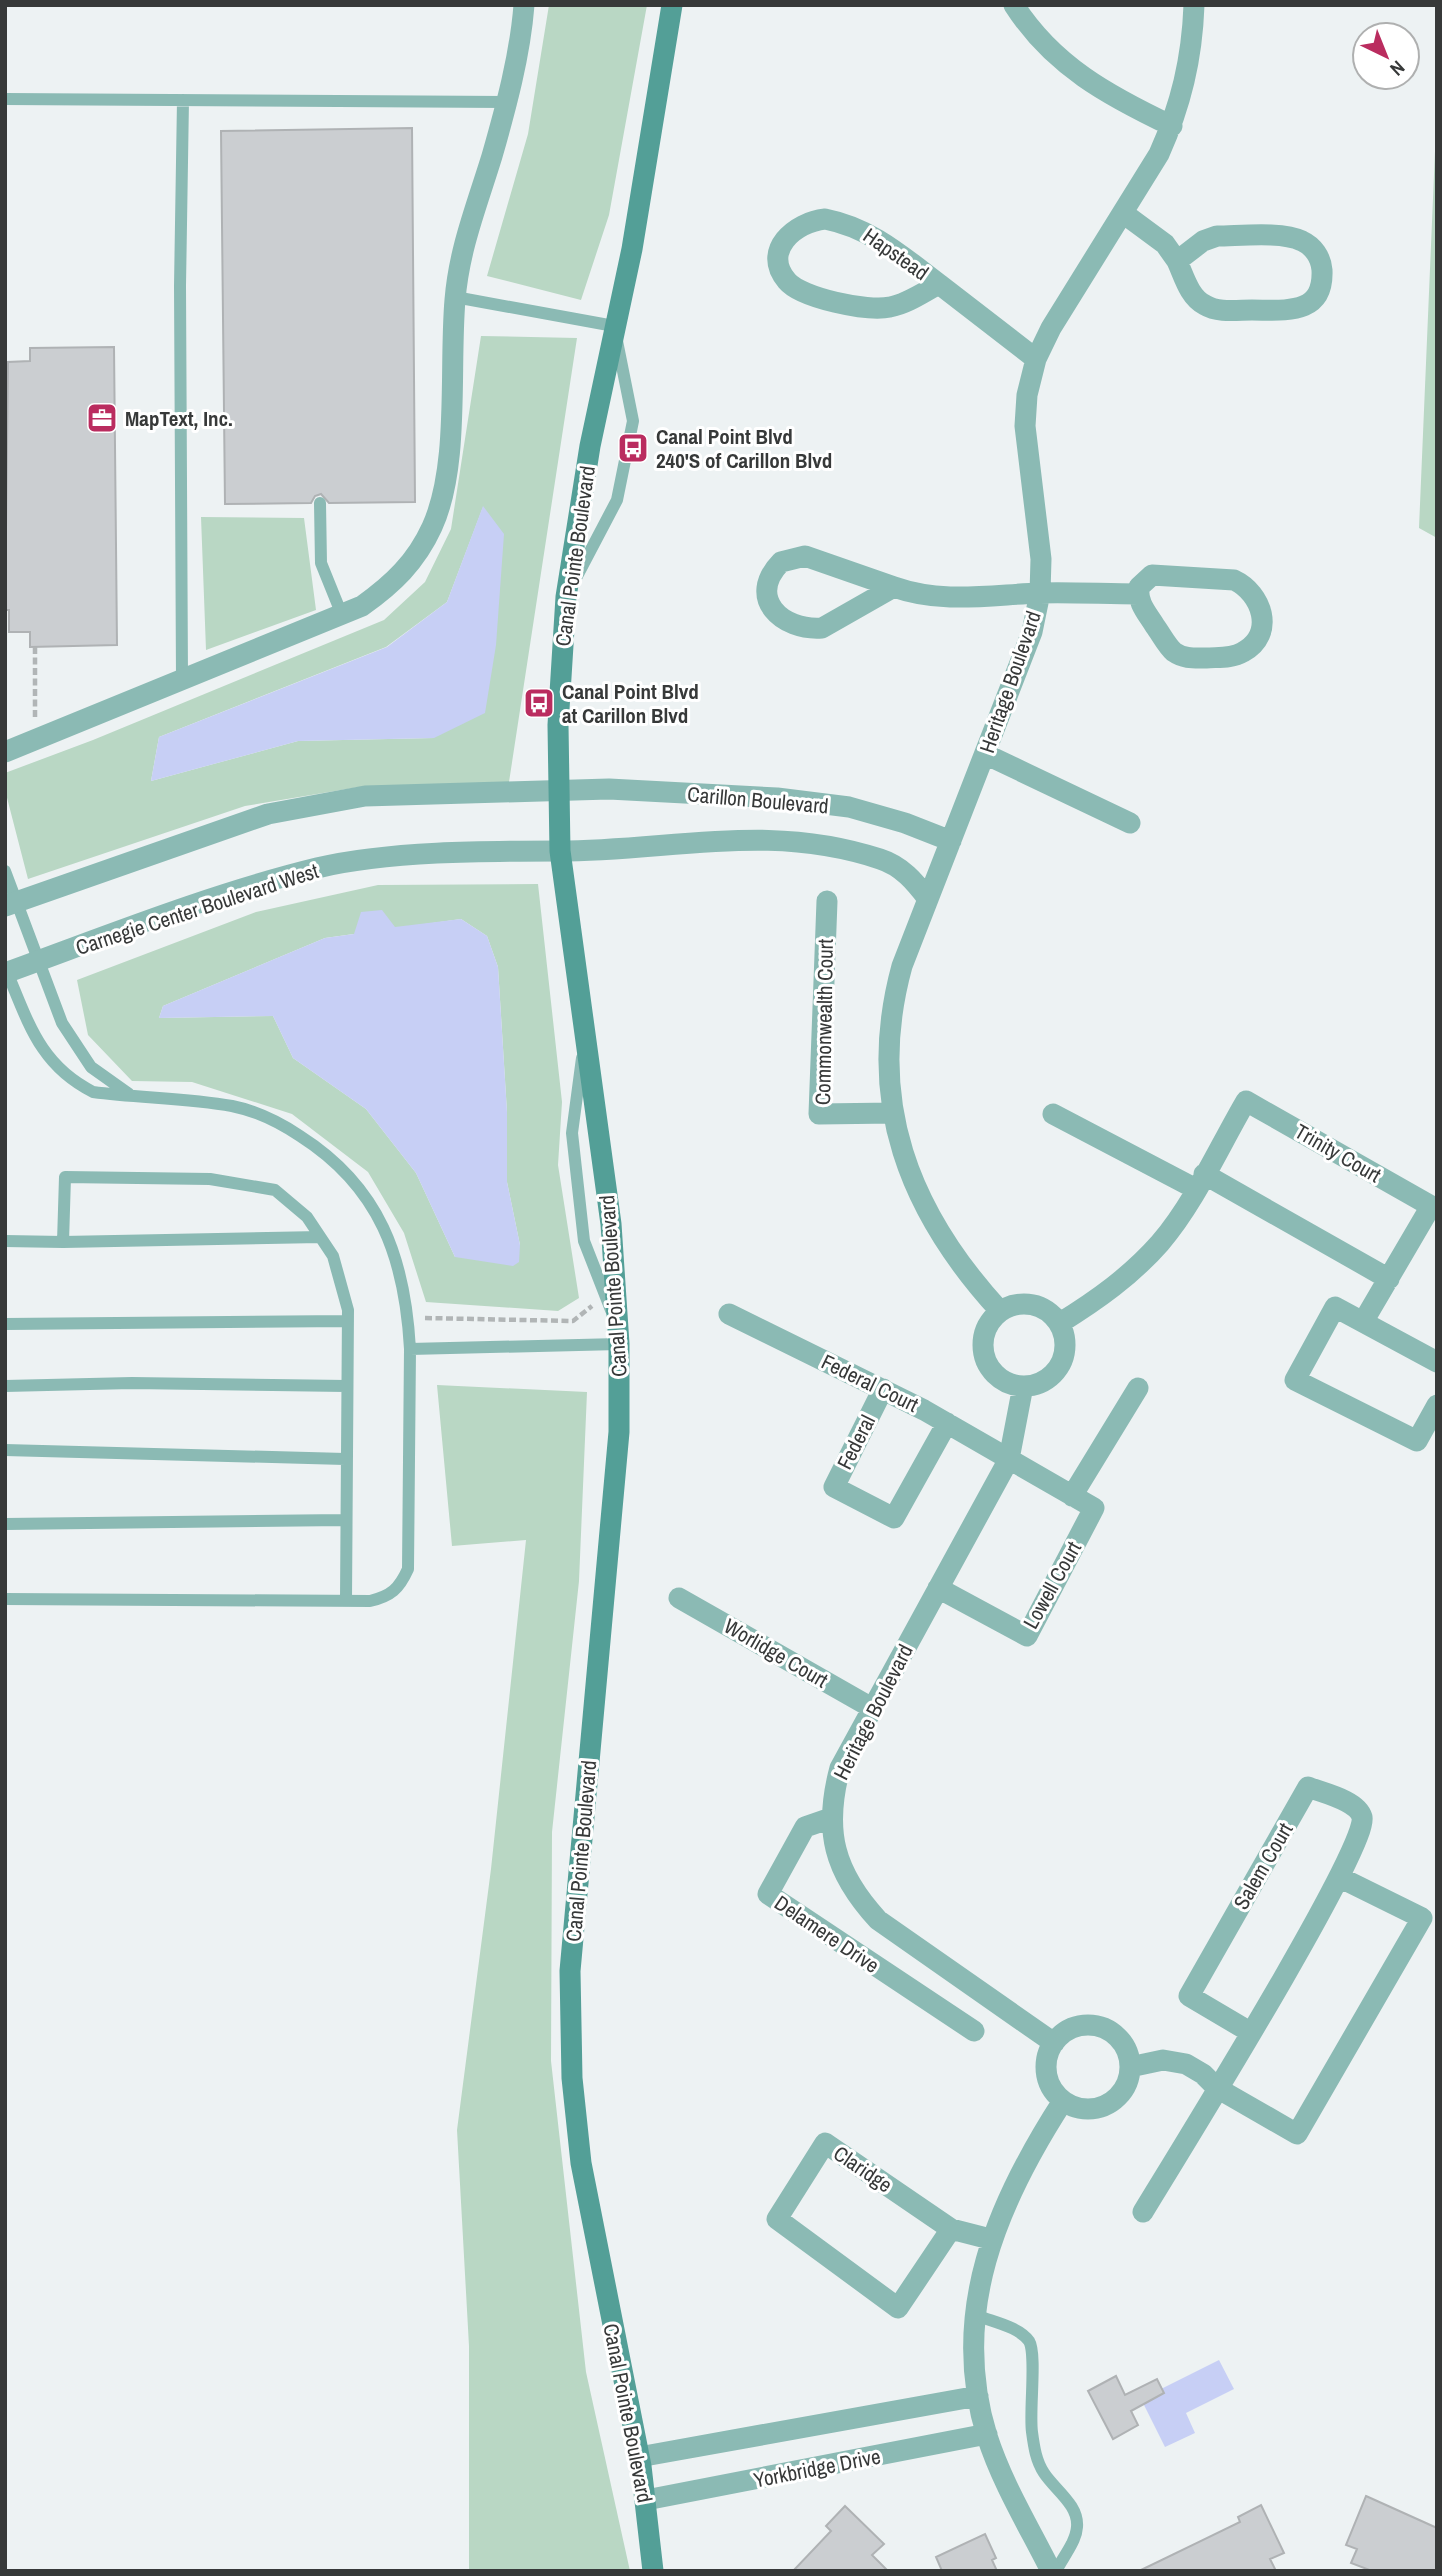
<svg xmlns="http://www.w3.org/2000/svg" width="1442" height="2576" font-family="'Archivo Narrow',sans-serif">
  <style>
    .green { fill: #b9d7c4; fill-rule: evenodd }
    .water { fill: #c7cff5 }
    .building { fill: #cbced1; stroke: #afb2b4; stroke-width: 2 }
    .lines { fill: none; stroke-linecap: round; stroke-linejoin: round }
    .path { stroke: #b1b5b6; stroke-width: 4.5; stroke-dasharray: 7 3.5; stroke-linecap: butt }
    .lane { stroke: #8bbab4; stroke-width: 12 }
    .street { stroke: #8bbab4; stroke-width: 21 }
    .secondary { stroke: #539f97; stroke-width: 21 }
    .labels { text-anchor: middle; dominant-baseline: central; stroke-width: 6; stroke-linejoin: round; paint-order: stroke }
    .street-label { font-size: 21px; fill: #373939; stroke: #fff }
    .poi-label { font-size: 21px; font-weight: bold; fill: #373939; stroke: #fff; text-anchor: start }
  </style>
  <rect width="100%" height="100%" fill="#edf2f3"/>
  <!-- green -->
  <path class="green" d="M549,5H647L609,215L581,300L487,276L528,134Z
    M1437,104V538L1419,528Z
    M481,336L577,338L509,782L359,787L245,806L28,879L5,790V773L93,740L384,620L425,582L451,529ZM483,507L434,738L298,741L151,781L159,737L386,647L447,602Z
    M201,517L304,518L316,610L206,650Z
    M538,884L562,1102L558,1165L579,1298L558,1311L426,1302L404,1233L368,1172L292,1114L192,1082L132,1081L88,1035L77,980L256,912L378,885ZM461,919L487,936L498,967L507,1112V1182L520,1245L455,1257L416,1173L366,1109L293,1058L273,1016L159,1018L163,1006L325,938Z
    M437,1385L587,1392L579,1581L552,1832L551,2061L586,2372L630,2571H469V2346L457,2130L491,1869L526,1540L452,1546Z"/>
  <!-- water -->
  <path class="water" d="M483,506L504,534L496,645L485,713L434,738L298,741L151,781L159,737L387,647L447,602Z
    M382,910L395,927L461,919L487,936L498,967L507,1112V1182L520,1245L519,1262L513,1266L455,1257L416,1173L366,1109L293,1058L273,1016L159,1018L163,1006L325,938L354,934L361,912Z
    M1219,2360L1234,2389L1186,2413L1195,2433L1165,2447L1141,2399Z"/>
  <!-- building -->
  <path class="building" d="M412,128L415,502L329,503L321,494L315,496L311,503L225,504L221,131Z
    M114,347L117,645L30,647V632H9V610H5L8,362L30,361V348Z
    M1116,2376L1125,2395L1157,2379L1164,2393L1131,2411L1138,2425L1113,2439L1088,2391Z
    M1366,2496L1437,2528V2571H1372L1351,2563L1357,2549L1346,2545Z
    M1261,2505L1284,2553L1270,2559L1276,2571H1139L1240,2522L1238,2517Z
    M845,2506L884,2544L872,2555L888,2571H793L831,2531L826,2526Z
    M985,2534L996,2558L992,2560L997,2571H942L936,2557Z"/>
  <g class="lines">
    <!-- path -->
    <path class="path" d="M35,647V719
      M425,1318L573,1321L592,1306"/>
    <!-- lane -->
    <path class="lane" d="M5,99L506,102
      M455,297L614,326L633,421L617,500L575,580
      M320,503L321,563L342,615
      M182,678L180,286L183,100
      M5,871L62,1023L91,1067L129,1094
      M582,1058L572,1133L584,1241L611,1310
      M5,1241L63,1242L65,1177L210,1179L275,1190L307,1217L333,1256L348,1310L346,1600
      M63,1242L320,1237
      M5,1324L348,1321
      M410,1349L619,1344
      M5,1386L132,1383L346,1386
      M5,1450L345,1459
      M5,1524L344,1520
      M5,1599L370,1601C391,1596 399,1589 408,1569L410,1349C405,1258 380,1187 300,1136C279,1122 257,1111 232,1106C186,1098 139,1098 93,1092C40,1065 29,1024 7,972
      M976,2315C992,2322 1018,2326 1029,2341C1037,2354 1029,2411 1032,2432C1034,2447 1036,2461 1044,2473C1055,2490 1079,2505 1077,2527C1076,2542 1063,2557 1056,2571"/>
    <!-- street -->
    <path class="street" d="M1014,5C1053,66 1109,96 1172,126
      M1123,213L1165,244L1177,261
      M825,219C871,228 902,256 939,284C924,292 907,304 890,307C868,312 801,298 787,281C761,251 795,222 825,219Z
      M1217,236C1239,236 1282,231 1302,241C1313,246 1321,257 1322,270C1324,316 1285,310 1252,310C1237,310 1218,313 1205,305C1189,297 1184,276 1177,261L1203,241Z
      M939,284L1036,359
      M805,556L894,587L822,628C782,631 746,598 781,562Z
      M1152,575L1234,580C1262,593 1276,634 1243,652C1231,659 1218,657 1206,658C1194,658 1184,659 1174,652C1167,646 1161,634 1155,626C1147,613 1137,603 1139,587Z
      M894,587C942,604 989,595 1039,593C1072,592 1105,594 1138,594
      M5,752L362,606C393,584 416,562 432,527C460,466 449,368 455,300C459,249 477,205 492,156C506,107 520,56 524,5
      M985,754L1130,823
      M827,901L819,1114L893,1113
      M5,906L268,814L365,796L609,789L777,798L849,807L905,823L951,841
      M5,973C107,936 211,894 317,868C387,851 486,851 559,851C671,851 768,822 880,859C902,866 915,882 928,899
      M1053,1114L1196,1189
      M1204,1174L1389,1279
      M983 1345a41 41 0 1 1 82 0a41 41 0 1 1-82 0Z
      M1000,1311C909,1212 865,1101 902,966L1032,632L1040,593L1041,559L1025,426L1027,395L1036,359L1051,328L1159,154C1181,105 1192,59 1194,5
      M729,1314L924,1410L1094,1508L1027,1636L938,1588
      M1060,1323C1097,1300 1131,1276 1160,1243C1195,1202 1219,1147 1246,1101L1431,1206L1363,1322
      M1437,1362L1335,1307L1295,1380L1417,1441L1437,1405
      M1023,1386L1009,1459L840,1768C823,1831 834,1872 878,1920L1054,2043
      M883,1389L834,1487L894,1518L947,1423
      M1072,1496L1138,1388
      M679,1598L872,1708
      M831,1818L805,1827L768,1894L974,2031
      M1046 2067a42 42 0 1 1 84 0a42 42 0 1 1-84 0Z
      M1130,2067L1163,2060L1186,2064L1203,2074L1217,2088L1297,2134L1422,1918L1341,1878
      M825,2143L951,2229L898,2308L777,2219Z
      M1143,2212C1172,2164 1370,1846 1362,1817C1357,1800 1323,1793 1308,1787L1189,1996L1250,2032
      M951,2229L990,2239
      M639,2457L978,2396
      M646,2500L987,2434
      M1051,2571C1029,2527 1002,2483 987,2436C949,2313 997,2203 1063,2101"/>
    <!-- secondary -->
    <path class="secondary" d="M653,2571L641,2466L581,2163L572,2078L570,1971L619,1432V1344L611,1224L560,851L558,725L566,597L590,446L632,249L672,5"/>
  </g>
  <!-- icons -->
  <defs>
    <g id="office-square" transform="scale(1.575)"><rect x="-9" y="-9" width="18" height="18" rx="4" fill="#ba2c5f" stroke="#fff"/><path d="M-6-3h4V-5.5h4V-3h4V5H-6ZM-1-4.5V-3h2v-1.5ZM-6 0V1H6V0Z" fill="#fff"/></g>
    <g id="bus-square" transform="scale(1.575)"><rect x="-9" y="-9" width="18" height="18" rx="4" fill="#ba2c5f" stroke="#fff"/><path d="M-5-6H5V4H4V6H2V4H-2V6H-4V4H-5ZM-3.5-4V0h7V-4ZM-3.5 1.2v1.5H-2V1.2ZM2 1.2v1.5H3.5V1.2Z" fill="#fff"/></g>
  </defs>
  <g fill-rule="evenodd">
    <use href="#office-square" x="102" y="418"/>
    <use href="#bus-square" x="633" y="448"/>
    <use href="#bus-square" x="539" y="703"/>
  </g>
  <g class="labels">
    <!-- street labels -->
    <g class="street-label">
      <text transform="translate(896 254) rotate(35)">Hapstead</text>
      <text transform="translate(575 556) rotate(-82)">Canal Pointe Boulevard</text>
      <text transform="translate(1010 682) rotate(-71)">Heritage Boulevard</text>
      <text transform="translate(758 800) rotate(5)">Carillon Boulevard</text>
      <text transform="translate(197 909) rotate(-18)">Carnegie Center Boulevard West</text>
      <text transform="translate(824 1022) rotate(-89)">Commonwealth Court</text>
      <text transform="translate(1338 1153) rotate(30)">Trinity Court</text>
      <text transform="translate(613 1286) rotate(-94)">Canal Pointe Boulevard</text>
      <text transform="translate(870 1383) rotate(26)">Federal Court</text>
      <text transform="translate(856 1442) rotate(-63)">Federal</text>
      <text transform="translate(1052 1585) rotate(-61)">Lowell Court</text>
      <text transform="translate(776 1653) rotate(30)">Worlidge Court</text>
      <text transform="translate(873 1712) rotate(-63)">Heritage Boulevard</text>
      <text transform="translate(581 1851) rotate(-85)">Canal Pointe Boulevard</text>
      <text transform="translate(1263 1866) rotate(-60)">Salem Court</text>
      <text transform="translate(827 1934) rotate(34)">Delamere Drive</text>
      <text transform="translate(863 2169) rotate(34)">Claridge</text>
      <text transform="translate(628 2413) rotate(79)">Canal Pointe Boulevard</text>
      <text transform="translate(817 2468) rotate(-11)">Yorkbridge Drive</text>
    </g>
    <!-- poi labels -->
    <g class="poi-label">
      <text x="125" y="418">MapText, Inc.</text>
      <text x="656" y="436">Canal Point Blvd<tspan x="656" dy="24">240'S of Carillon Blvd</tspan></text>
      <text x="562" y="691">Canal Point Blvd<tspan x="562" dy="24">at Carillon Blvd</tspan></text>
    </g>
  </g>
  <!-- border -->
  <rect width="1442" height="2576" fill="none" stroke="#373939" stroke-width="14"/>
  <!-- north arrow -->
  <g transform="translate(1386 56) rotate(137)"><circle r="33" fill="#ffffff" stroke="#afb0b0" stroke-width="2"/>
  <path d="M0-5L12 26L0 18L-12 26Z" fill="#ba2c5f"/>
  <text y="-10" font-size="19" font-weight="bold" text-anchor="middle" fill="#373939">N</text>
  </g>
</svg>
